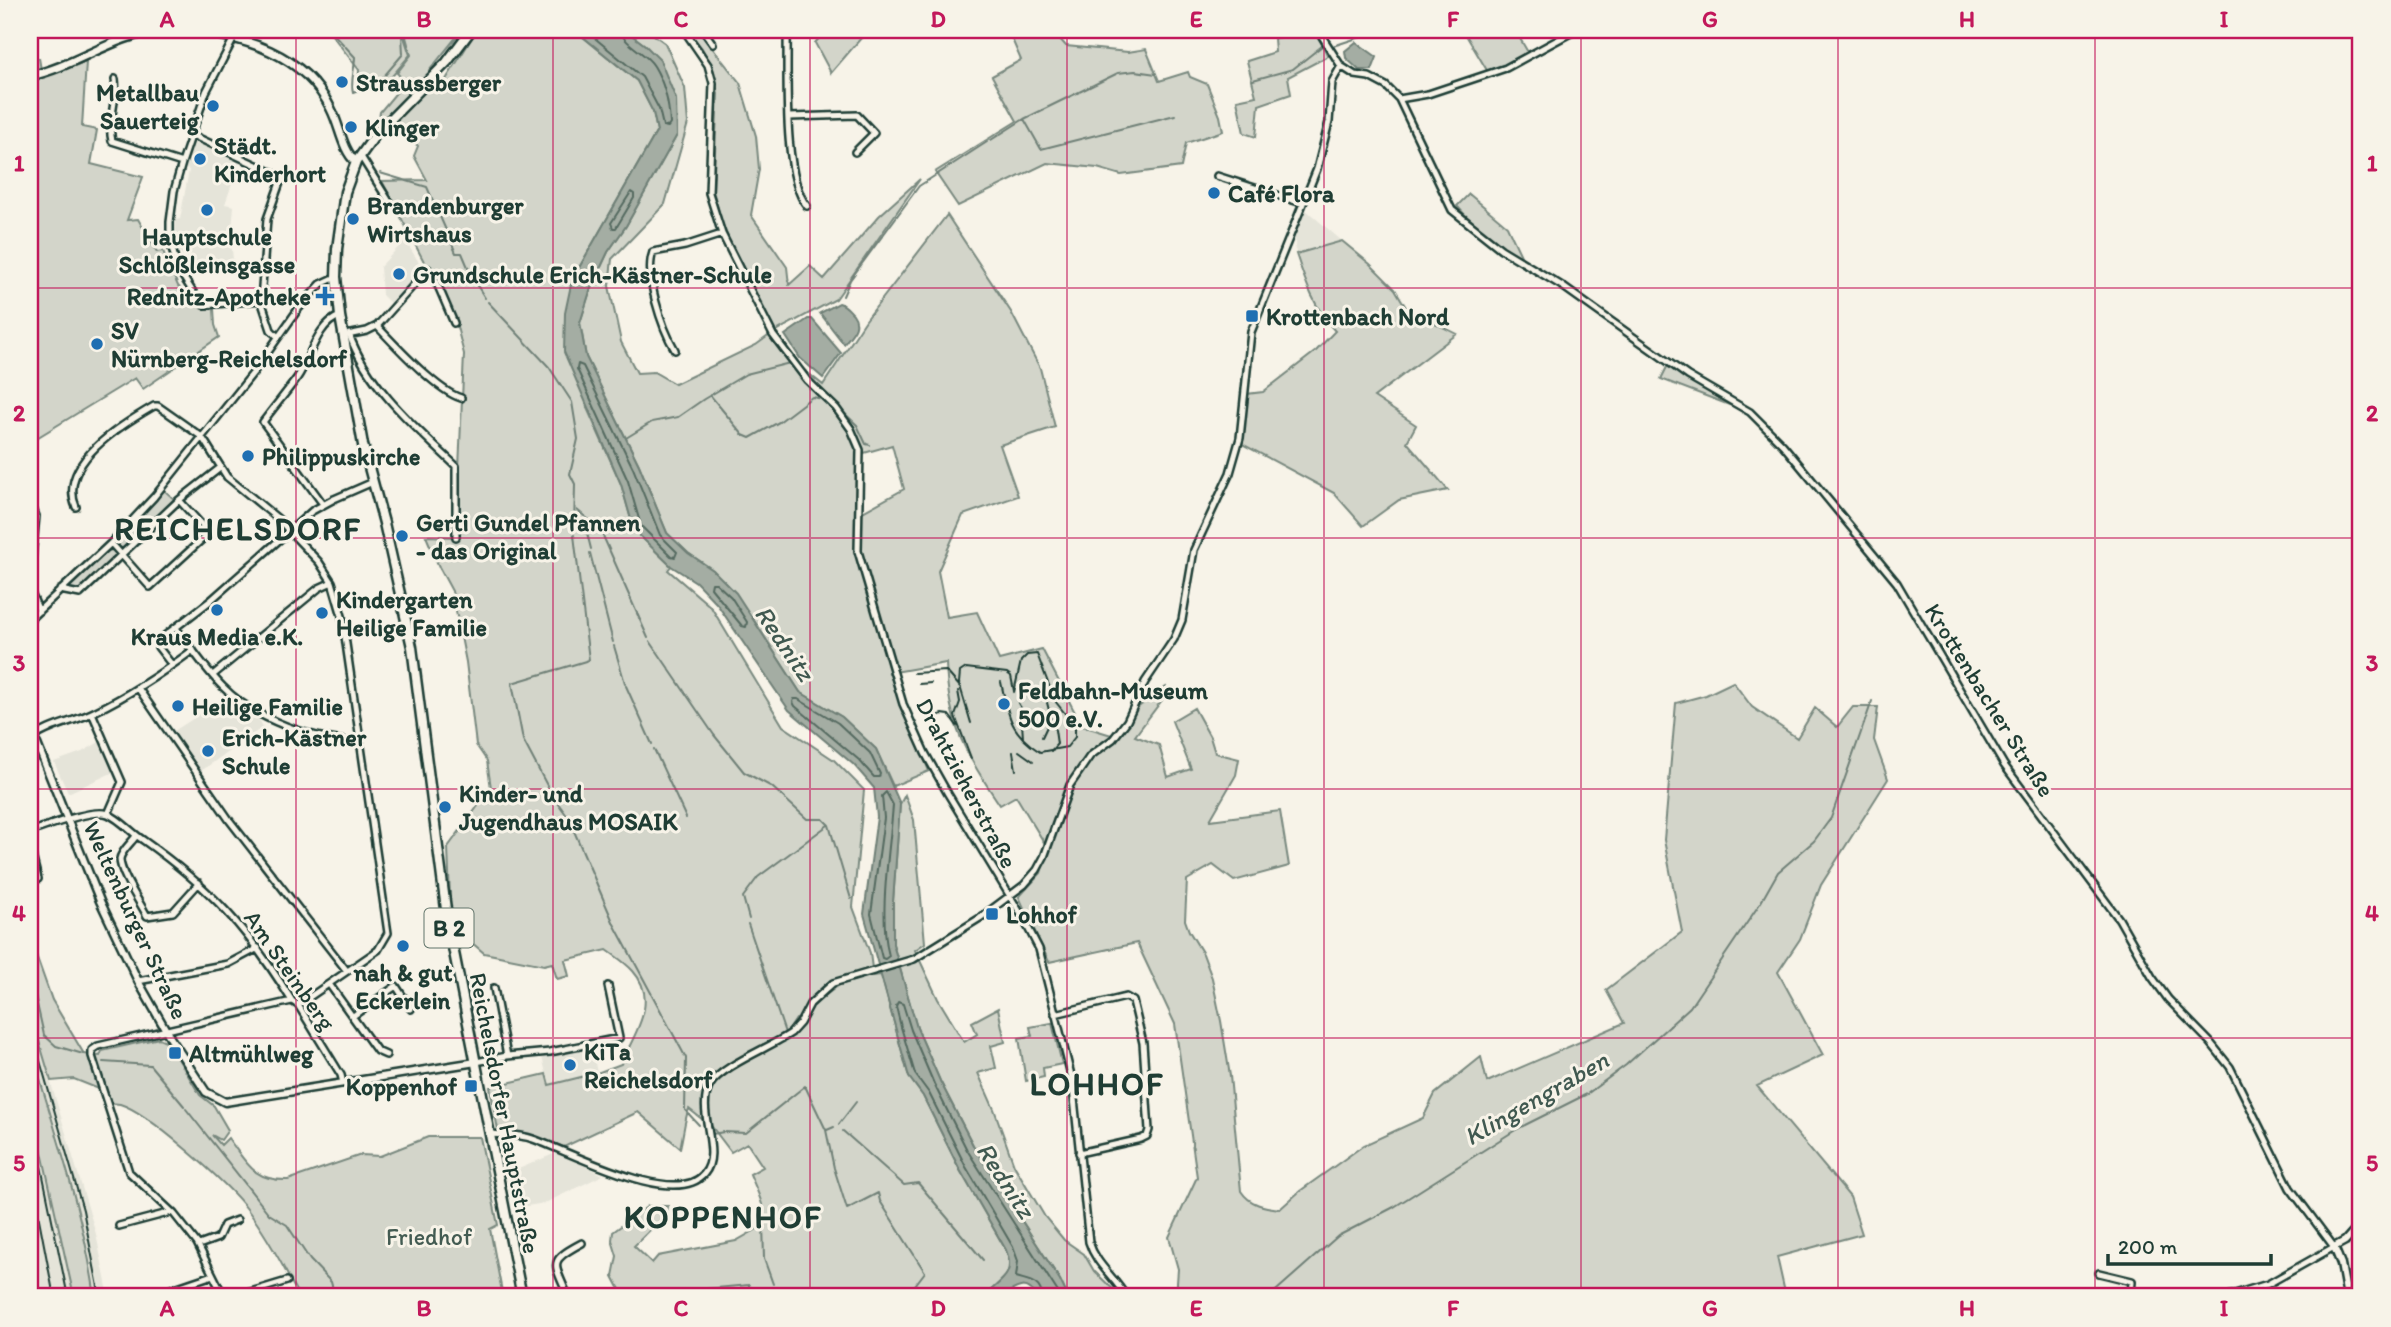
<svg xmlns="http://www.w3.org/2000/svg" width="2391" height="1327" font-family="Itim,sans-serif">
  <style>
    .built { fill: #e5e4d9 }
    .green { fill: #d3d5ca; stroke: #79897f; stroke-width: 2; fill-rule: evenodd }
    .water { fill: #a4ada3; stroke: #6f8077; stroke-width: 2 }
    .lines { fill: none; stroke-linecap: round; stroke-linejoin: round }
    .shore { stroke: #546a60; stroke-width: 2 }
    .stream { stroke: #6f8077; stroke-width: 2 }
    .minor-casing { stroke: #1f3d34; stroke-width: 10 }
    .tertiary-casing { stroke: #1f3d34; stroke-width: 11 }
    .secondary-casing { stroke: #1f3d34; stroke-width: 12 }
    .primary-casing { stroke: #1f3d34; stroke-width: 13 }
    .minor { stroke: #f7f3e8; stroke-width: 5 }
    .tertiary { stroke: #f7f3e8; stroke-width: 6 }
    .secondary { stroke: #f7f3e8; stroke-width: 7 }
    .primary { stroke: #f7f3e8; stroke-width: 8 }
    .rail { stroke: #1f3d34; stroke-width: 2 }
    .grid { fill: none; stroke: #c2185b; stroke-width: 2; stroke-opacity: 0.55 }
    .poi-dot { fill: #1f6fb2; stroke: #f7f3e8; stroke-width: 2.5 }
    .labels { text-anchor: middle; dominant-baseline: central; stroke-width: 6; stroke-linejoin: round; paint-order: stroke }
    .shield { fill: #f7f3e8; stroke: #60746a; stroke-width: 2 }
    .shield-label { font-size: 23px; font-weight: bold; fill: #1f3d34 }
    .poi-label { font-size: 24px; font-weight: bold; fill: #1f3d34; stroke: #f7f3e8; text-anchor: start }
    .street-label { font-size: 24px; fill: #1f3d34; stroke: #f7f3e8 }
    .park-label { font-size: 24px; fill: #435b52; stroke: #f7f3e8 }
    .water-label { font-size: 26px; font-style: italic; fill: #405950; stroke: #f7f3e8 }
    .district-label { font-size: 32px; font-weight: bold; letter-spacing: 2px; fill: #1f3d34; stroke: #f7f3e8 }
    .neatline { fill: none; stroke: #c2185b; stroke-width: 2.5 }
    .grid-label { font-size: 23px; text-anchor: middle; font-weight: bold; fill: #c2185b }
  </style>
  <rect width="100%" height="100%" fill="#f7f3e8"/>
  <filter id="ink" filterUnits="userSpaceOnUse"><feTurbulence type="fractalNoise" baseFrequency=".0143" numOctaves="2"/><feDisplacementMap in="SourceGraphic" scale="14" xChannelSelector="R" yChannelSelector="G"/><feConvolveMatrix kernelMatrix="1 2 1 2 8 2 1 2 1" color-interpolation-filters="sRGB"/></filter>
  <g filter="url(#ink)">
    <!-- built -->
    <path class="built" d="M197,143L240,161L225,204L234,206L231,241L234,268L191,273L181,253L176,250L175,220L180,219L189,170L185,168L194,144Z
      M1306,210L1342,241L1296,254L1294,235Z
      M405,240L423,269L391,304L382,295L380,267Z
      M225,698L260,721L263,727L201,771L174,731Z
      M103,740L116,771L68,793L54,762L82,752Z
      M30,1013L96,1234L109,1297H95L79,1213L58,1135L30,1046Z
      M592,1047L597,1073L549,1085L542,1057Z
      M30,1098L48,1171L74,1297H39L30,1240Z
      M558,1152L603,1175L545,1203L515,1208L507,1174Z"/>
    <!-- green -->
    <path class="green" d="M328,30H410L404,37L410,55L383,87L358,89L359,70Z
      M412,30H462L429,71L440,89L477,30H571L577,32L637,81L653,112L657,131L572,280L587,408L621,484L634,530L671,566L668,570L711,607L783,726L834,760L864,790L853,907L870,953L873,976L881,975L909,1077L923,1096L960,1170L1006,1250L1011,1262L1007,1275L984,1297H624L613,1276L617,1256L612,1240L613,1232L648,1206H668L666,1220L657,1223L634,1246L652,1263L658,1256L736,1241L764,1225C766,1207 757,1191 750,1174L763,1167L747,1143L731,1152L712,1127L689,1109C685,1116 683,1137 680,1148L638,1112L564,1147L532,1135L498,1130L490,1087L546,1074L549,1085L597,1073L621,1064C634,1034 660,1001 633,971C626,963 615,956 607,950L565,960L569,976L557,979L552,963L544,965L484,953L451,925L448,847L491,788L487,761L476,745L466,662L452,591L439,567L426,536L456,537L464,354L456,323L382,181L427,180L414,156L418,146L395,123L378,126L380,112L405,82L397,73L411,55L406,37Z
      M625,30H647L665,43L685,88L688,123L665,204L612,259L609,286L621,342L637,373L654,372L675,384L756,345L775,331L736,257L722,223L713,191L718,94L714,71L702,48L687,30H698L740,83L756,136L759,169L751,215L787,267L789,285L810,266L824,279L879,216L920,179L836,299L776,331L798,365L823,385L866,320L947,215L1011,312L1040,368L1055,427L1000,445L1018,496L963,515L938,571L947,617L977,612L999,660L1042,649L1082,726L1118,737L1137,708L1166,687L1168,692L1135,736L1159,745L1168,777L1191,769L1172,721L1194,708L1210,737L1215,753L1239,759L1236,775L1210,820L1280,811L1289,866L1234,881L1213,865L1187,880L1185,920L1189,931L1203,954L1212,978L1221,1021L1230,1076L1241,1191C1250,1205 1264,1207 1280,1209L1300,1191L1364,1145L1423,1118L1435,1094L1481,1057L1487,1082L1624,1023L1606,990L1682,932L1664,840L1676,703L1706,695L1733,682L1752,707L1797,738L1815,708L1837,727L1853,707H1878L1874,740L1888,779L1821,885L1800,939L1778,972L1823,1055L1757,1086L1850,1197L1862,1234L1777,1257L1786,1297H1176L1178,1269L1169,1237L1197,1177L1175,1024L1137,943L1049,962L1019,897L1041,873L1048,849L1016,796L1000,805C966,754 948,726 946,663L889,673L929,771L893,786L876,749L842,717L800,692L753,619L713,570L688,553L667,533L639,465L586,357L580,323L591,288L608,252L626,226L677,135L645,45ZM892,445L904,489L861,513L857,542V455Z
      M826,30H868L831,73L815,43Z
      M1008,30H1052L1066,46L1128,52L1146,49L1159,81L1188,72L1190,77L1207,84L1220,116L1223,131L1186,143L1181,167L1121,175L1097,168L1047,163L958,206L935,172L1017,121L992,76L1021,60Z
      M1463,30H1515L1529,54L1506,66L1488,72Z
      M1306,34L1318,37L1328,56L1288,77L1291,94L1259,105L1256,137L1244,133L1237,100L1256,96L1247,61L1275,52L1274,38Z
      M30,49L31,58H39L41,70H62L86,62L82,127L97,130L91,164L143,177L127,220L138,219L157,252L163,251L178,286L202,309H214L215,325L219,337L143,389L135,378L30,442Z
      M1469,194L1507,226L1522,258C1497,244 1476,228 1457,206Z
      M1342,241L1370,264L1395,289L1407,309L1457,334L1374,397L1416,425L1407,442L1448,490L1399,500L1363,526L1334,493L1242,444L1247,394L1263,392L1316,351L1335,331C1315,310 1305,281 1296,254Z
      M1668,365L1732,406L1661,379Z
      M164,490L175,500L124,550L119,546V540Z
      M113,550L118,556L80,592L65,590L107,551Z
      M905,795L914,820L925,943L915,950L938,999L964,1042L977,1034L972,1022L998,1008L1005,1042L991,1046L996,1068L978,1073L994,1109L1014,1165L1045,1217L1064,1240L1084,1254L1094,1271L1121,1297H1068L1060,1280L974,1147L940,1081L917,1028L893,944V902L900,804Z
      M30,938L52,1000L84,1054L100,1056L102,1051L159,1038L168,1042L200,1095L214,1106L228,1130L221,1140L212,1135L221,1145L228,1138C247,1163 253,1181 288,1180L361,1155L380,1156L428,1137H480L498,1225L490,1229L503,1297H299C284,1267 268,1237 247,1209C229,1185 148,1112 120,1104C116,1103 109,1104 104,1104L99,1089L74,1079L51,1081L30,1011Z
      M1052,1023L1062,1064L1043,1068L1044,1077L1026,1081L1019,1038L1032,1036L1030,1027Z
      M30,1046C54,1129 83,1211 95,1297H74L30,1098Z"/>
    <!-- water -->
    <path class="water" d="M571,30H625L645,45L660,60L676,99L677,135L626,226L608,252L591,288L580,323L586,357L639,465L667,533L688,553L713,570L736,593L800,692L842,717L876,749L900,804L893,902V944L917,1028L940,1081L974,1147L1060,1280L1068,1297H1037C1026,1279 1017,1288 1002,1296C997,1298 990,1297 984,1297C1000,1280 1016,1276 1006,1250L960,1170L923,1096L909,1077L864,914L877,817L874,788L854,765L789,710L717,604L696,582L671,566L634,530L621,484L564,352L565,313L572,280L657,131L653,112L637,81L577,32Z
      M1356,42L1377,57L1372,70H1359L1346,58L1345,51Z
      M839,303C846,305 848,309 853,314C862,326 851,334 844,344L820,313Z
      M808,319H812L841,353L823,378L800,358L785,335Z"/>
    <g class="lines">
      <!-- shore -->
      <path class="shore" d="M585,30L642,77L659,109L663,126L668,127L670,124C669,103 665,84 654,66C646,52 623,45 621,30
        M631,192L634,194V198L616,228H613L611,223Z
        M578,364L583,366L633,468L660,535L677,552L675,557L671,556L641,526L628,481L577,369Z
        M712,583H716L731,597L747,622L746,627L742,626L711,588Z
        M794,699H798L838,723L870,753L880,774L879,777H874L859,760L795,706L793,702Z
        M886,792L893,805C890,849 878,915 889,956L885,959L882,958L871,914L884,818L882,796Z
        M1042,1297C1041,1281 1028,1281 1016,1277L1018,1261L1013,1247L966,1167L929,1093L915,1074L901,1027L896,1006L898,1002L903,1004L911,1030L934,1084L967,1150L1061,1297"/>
      <!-- stream -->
      <path class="stream" d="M330,30L355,57C355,68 350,82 353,92L379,82L403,54L402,35L396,30
        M1333,46L1382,30
        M1253,80L1293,69L1322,46
        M1024,119L1041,149L1175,115
        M991,140L1024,119L1118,73L1135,71L1156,74
        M380,173L427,187L456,253H462L473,279L485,298
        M438,277L472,279
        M843,296L850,280L919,186L987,142
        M488,302L549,367L572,402L578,439L570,474L575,484L574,531
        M710,395L743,435L750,438L779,422L812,397L823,399
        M840,409L857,425L866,444L870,445
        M626,438L652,422L678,417L704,399L746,374L790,363
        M577,510L600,529L623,581
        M590,522L587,533L591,549
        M574,535L589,660L512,683L523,740L552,795L568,817L614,924L686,1058L685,1110L699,1125
        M590,553L613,642
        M624,584L648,638
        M650,641L714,735L744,772L772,787L807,819H823L829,825L851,899
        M614,646L625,683
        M626,686L652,744
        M654,749L686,818
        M749,919L743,897L758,877L828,825
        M748,924L785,1033L778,1038
        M30,973L44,1035L56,1046L83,1054
        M813,1005L839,985L865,977
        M790,1028L796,1019
        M103,1062L150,1065L184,1106
        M712,1075L747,1054
        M186,1109L269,1214L287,1225L310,1260L331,1282L335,1297
        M839,1124L856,1102
        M827,1130L834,1127
        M843,1131L904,1185L918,1183L983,1260
        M712,1134L724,1132L746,1133L805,1086L826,1130L834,1168L847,1209L878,1193L880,1201L925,1272L909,1293L910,1297
        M763,1223L764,1259L773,1284
        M774,1288L779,1297
        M684,1291L749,1285L751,1297
        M1068,1296L1106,1294
        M1269,1297L1338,1236L1394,1207L1517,1129L1587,1094L1626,1065L1690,1007L1761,902L1778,872L1814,841L1831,818L1872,701"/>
      <!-- minor casing -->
      <g class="minor-casing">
        <path id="minor" d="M684,30L708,65L713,83L709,193L722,234L773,335L807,380L836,408L851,429L860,450L858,551L903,704L925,753L948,794L1022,916L1039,949L1072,1079L1089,1242C1096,1265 1115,1277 1126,1297
          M703,30L713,44
          M787,30C788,70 782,177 807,206
          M1225,30L1277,33L1319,30
          M1318,30L1341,66L1355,75L1369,77L1386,86L1399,99L1452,210L1501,249L1562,286L1688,376L1750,412L1783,445L1897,583L2004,765L2119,919L2152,977L2168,999L2210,1042L2230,1067L2290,1188L2334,1247L2268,1284L2225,1297
          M234,38L206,92L182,163L174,191L170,222V240L177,267L198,300L204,305L261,300
          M115,79C118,99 107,121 112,141L182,163
          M1399,99L1428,94L1506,68L1576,30
          M789,117L857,115L874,133L855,152
          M192,135L282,177L267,219L261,300L271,330L278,337
          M360,155L390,203
          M1217,176L1302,203
          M377,326C395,345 437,391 461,398
          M349,334C368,387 416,428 456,466V537
          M347,335L367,331L377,326L428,269L439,288L454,323
          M675,350C662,328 644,276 653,252L685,246L722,234
          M30,502L36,516L30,579
          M323,504L263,422C274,407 286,393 297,378C310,360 316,324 340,316
          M76,507C57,463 123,424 154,406H158L202,437L227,477L277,518L319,562L332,582L342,616L388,933L378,950L298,1005
          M111,543L150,587L209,533L179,500
          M60,590L80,594L179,500L220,468
          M30,591L39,611
          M30,619L111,543L154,497L253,373L299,308L321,284L336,277
          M176,628C191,647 205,669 223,687C254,719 315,741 360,742
          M172,665L158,647V641L210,601L312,511L334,499L373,482
          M213,675L319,588L332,582
          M138,688L230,821L347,971
          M92,713L122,782L108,814
          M30,728L31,739C50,725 75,722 96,711C131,694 162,673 193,650
          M30,832C45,827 93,808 108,814C120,819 132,833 143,840C212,889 248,929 292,1001L298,1005L341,1075L343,1083
          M136,836C132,842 121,851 120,859C120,874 140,902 147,916L173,912L199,883
          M30,847L38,879
          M138,981L228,964L258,948
          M329,984L377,1051L386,1055
          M494,988L507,1056
          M1055,1014L1126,997L1133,1001L1143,1043L1149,1130L1147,1136L1141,1139L1079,1153
          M353,1016L396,986L411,1009
          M476,1062L507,1056L550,1052L619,1038L608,986
          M491,1134C504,1135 520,1134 533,1139C569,1151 675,1209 704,1174C723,1152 695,1112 710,1085C721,1066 771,1047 791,1033L800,1023L810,1004L833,983L914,959L980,918L1024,885L1037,870L1044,857L1070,785L1090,756L1113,739L1127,721L1145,682L1174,639L1182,620L1194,550L1230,473L1240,438L1251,332L1317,169L1329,122L1332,82L1341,66
          M119,1226L172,1212
          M199,1245L218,1238L224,1225L237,1220
          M2099,1273L2132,1281L2131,1297
          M148,1297L213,1275
          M224,1297L197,1243L174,1214L129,1172L92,1056V1050L98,1046L292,1001
          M234,1297L287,1281
          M568,1297C555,1263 546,1262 582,1243"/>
      </g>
      <!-- tertiary casing -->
      <g class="tertiary-casing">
        <path id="tertiary" d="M30,738L37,744L100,901L138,981L171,1039L206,1092L225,1102L476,1062
          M2347,1297L2341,1264L2334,1247L2345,1241L2361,1223"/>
      </g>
      <!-- secondary casing -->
      <g class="secondary-casing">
        <path id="secondary" d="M185,30C243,36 304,53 331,109C340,126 342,150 356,162
          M30,76C76,66 115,34 162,30"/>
      </g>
      <!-- primary casing -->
      <g class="primary-casing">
        <path id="primary" d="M471,30L447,62L376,134L356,162L345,192L337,249L336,277L340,316L363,445L384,523L412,647L447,917L522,1297"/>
      </g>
      <!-- minor -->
      <use href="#minor" class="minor"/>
      <!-- tertiary -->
      <use href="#tertiary" class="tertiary"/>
      <!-- secondary -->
      <use href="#secondary" class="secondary"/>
      <!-- primary -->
      <use href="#primary" class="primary"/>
      <!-- rail -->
      <path class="rail" d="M914,673L946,671L961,688
        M1001,682C1008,715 1010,733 1040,752L1067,747L1075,737V726L1055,701L1037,654L1027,655L1021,661L1014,692
        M919,684L931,683
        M958,691L960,702L955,716L971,758
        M1018,703L1021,708L1023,738
        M934,717L942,714L949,715L957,726
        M971,723L959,683L960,672L966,668L1007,673L1011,676L1014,691
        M1042,737L1051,718L1044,691
        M1019,751L1033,761
        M1051,751L1057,744L1053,716V721
        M1013,752L1016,770
        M30,1026L83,1210L100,1297
        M30,1113L68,1297
        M30,1172L54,1297"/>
    </g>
  </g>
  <!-- grid -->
  <path class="grid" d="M296,30V1297M553,30V1297M810,30V1297M1067,30V1297M1324,30V1297M1581,30V1297M1838,30V1297M2095,30V1297M30,288H2361M30,538H2361M30,789H2361M30,1038H2361"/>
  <!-- markers -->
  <g class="poi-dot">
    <circle cx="342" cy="82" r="7"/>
    <circle cx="213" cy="106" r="7"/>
    <circle cx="351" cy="127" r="7"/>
    <circle cx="200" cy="159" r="7"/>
    <circle cx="1214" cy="193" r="7"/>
    <circle cx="207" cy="210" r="7"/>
    <circle cx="353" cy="219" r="7"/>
    <circle cx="399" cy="274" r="7"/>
    <path d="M321.5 285.5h7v7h7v7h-7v7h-7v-7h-7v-7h7z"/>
    <rect x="1245" y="309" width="14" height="14" rx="3.5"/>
    <circle cx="97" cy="344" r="7"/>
    <circle cx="248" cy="456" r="7"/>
    <circle cx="402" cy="536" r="7"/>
    <circle cx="217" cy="610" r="7"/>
    <circle cx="322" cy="613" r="7"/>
    <circle cx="1004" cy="704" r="7"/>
    <circle cx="178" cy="706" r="7"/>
    <circle cx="208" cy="751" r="7"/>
    <circle cx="445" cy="807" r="7"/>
    <rect x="985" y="907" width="14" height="14" rx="3.5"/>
    <circle cx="403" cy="946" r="7"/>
    <rect x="168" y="1046" width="14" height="14" rx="3.5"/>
    <circle cx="570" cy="1065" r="7"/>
    <rect x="464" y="1079" width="14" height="14" rx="3.5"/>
  </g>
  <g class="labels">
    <!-- shield labels -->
    <rect class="shield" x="424.5" y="908.5" width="49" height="39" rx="5"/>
    <g class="shield-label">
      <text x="449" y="928">B 2</text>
    </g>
    <!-- poi labels -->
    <g class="poi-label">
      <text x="356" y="82">Straussberger</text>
      <text x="199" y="92" text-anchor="end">Metallbau<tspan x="199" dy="28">Sauerteig</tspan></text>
      <text x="365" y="127">Klinger</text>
      <text x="214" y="145">Städt.<tspan x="214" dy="28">Kinderhort</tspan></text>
      <text x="1228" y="193">Café Flora</text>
      <text x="367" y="205">Brandenburger<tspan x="367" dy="28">Wirtshaus</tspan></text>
      <text x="207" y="236" text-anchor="middle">Hauptschule<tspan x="207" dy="28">Schlößleinsgasse</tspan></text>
      <text x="413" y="274">Grundschule Erich-Kästner-Schule</text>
      <text x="311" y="296" text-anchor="end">Rednitz-Apotheke</text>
      <text x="1266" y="316">Krottenbach Nord</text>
      <text x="111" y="330">SV<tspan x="111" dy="28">Nürnberg-Reichelsdorf</tspan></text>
      <text x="262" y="456">Philippuskirche</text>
      <text x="416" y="522">Gerti Gundel Pfannen<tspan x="416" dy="28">- das Original</tspan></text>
      <text x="336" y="599">Kindergarten<tspan x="336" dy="28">Heilige Familie</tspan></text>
      <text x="217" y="636" text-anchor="middle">Kraus Media e.K.</text>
      <text x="1018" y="690">Feldbahn-Museum<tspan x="1018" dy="28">500 e.V.</tspan></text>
      <text x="192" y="706">Heilige Familie</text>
      <text x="222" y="737">Erich-Kästner<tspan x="222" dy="28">Schule</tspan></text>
      <text x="459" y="793">Kinder- und<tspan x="459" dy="28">Jugendhaus MOSAIK</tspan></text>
      <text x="1006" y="914">Lohhof</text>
      <text x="403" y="972" text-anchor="middle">nah &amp; gut<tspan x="403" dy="28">Eckerlein</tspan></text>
      <text x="584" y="1051">KiTa<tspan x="584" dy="28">Reichelsdorf</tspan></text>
      <text x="189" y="1053">Altmühlweg</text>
      <text x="457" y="1086" text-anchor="end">Koppenhof</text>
    </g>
    <!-- street labels -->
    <g class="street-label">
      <text transform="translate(1990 700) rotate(58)">Krottenbacher Straße</text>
      <text transform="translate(967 783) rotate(62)">Drahtzieherstraße</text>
      <text transform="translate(136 920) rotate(65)">Weltenburger Straße</text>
      <text transform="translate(290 970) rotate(55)">Am Steinberg</text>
      <text transform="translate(505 1113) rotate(79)">Reichelsdorfer Hauptstraße</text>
    </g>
    <!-- park labels -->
    <g class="park-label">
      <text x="429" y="1236">Friedhof</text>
    </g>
    <!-- water labels -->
    <g class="water-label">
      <text transform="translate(785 643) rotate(56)">Rednitz</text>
      <text transform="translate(1536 1098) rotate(-30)">Klingengraben</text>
      <text transform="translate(1006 1180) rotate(57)">Rednitz</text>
    </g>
    <!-- district labels -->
    <g class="district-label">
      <text x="238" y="529">REICHELSDORF</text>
      <text x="1097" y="1084">LOHHOF</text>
      <text x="723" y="1217">KOPPENHOF</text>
    </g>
  </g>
  <!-- margin -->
  <rect width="2391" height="1327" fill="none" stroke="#f7f3e8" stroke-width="77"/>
  <!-- scale -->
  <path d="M2108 1254v10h163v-10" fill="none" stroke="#1f3d34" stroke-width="3.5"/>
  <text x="2118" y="1254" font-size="21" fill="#1f3d34" stroke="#f7f3e8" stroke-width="5" paint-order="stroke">200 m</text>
  <rect x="38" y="38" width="2314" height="1250" class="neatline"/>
  <g class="grid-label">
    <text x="167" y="27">A</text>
    <text x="424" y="27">B</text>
    <text x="681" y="27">C</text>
    <text x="938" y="27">D</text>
    <text x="1196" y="27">E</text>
    <text x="1453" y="27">F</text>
    <text x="1710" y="27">G</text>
    <text x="1967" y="27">H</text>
    <text x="2224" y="27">I</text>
    <text x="19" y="171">1</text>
    <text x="2372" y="171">1</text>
    <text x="19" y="421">2</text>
    <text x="2372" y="421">2</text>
    <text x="19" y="671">3</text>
    <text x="2372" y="671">3</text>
    <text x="19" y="921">4</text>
    <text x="2372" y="921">4</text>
    <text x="19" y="1171">5</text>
    <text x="2372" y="1171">5</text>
    <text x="167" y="1316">A</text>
    <text x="424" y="1316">B</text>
    <text x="681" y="1316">C</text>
    <text x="938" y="1316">D</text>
    <text x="1196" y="1316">E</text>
    <text x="1453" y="1316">F</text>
    <text x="1710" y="1316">G</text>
    <text x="1967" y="1316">H</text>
    <text x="2224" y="1316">I</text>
  </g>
</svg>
